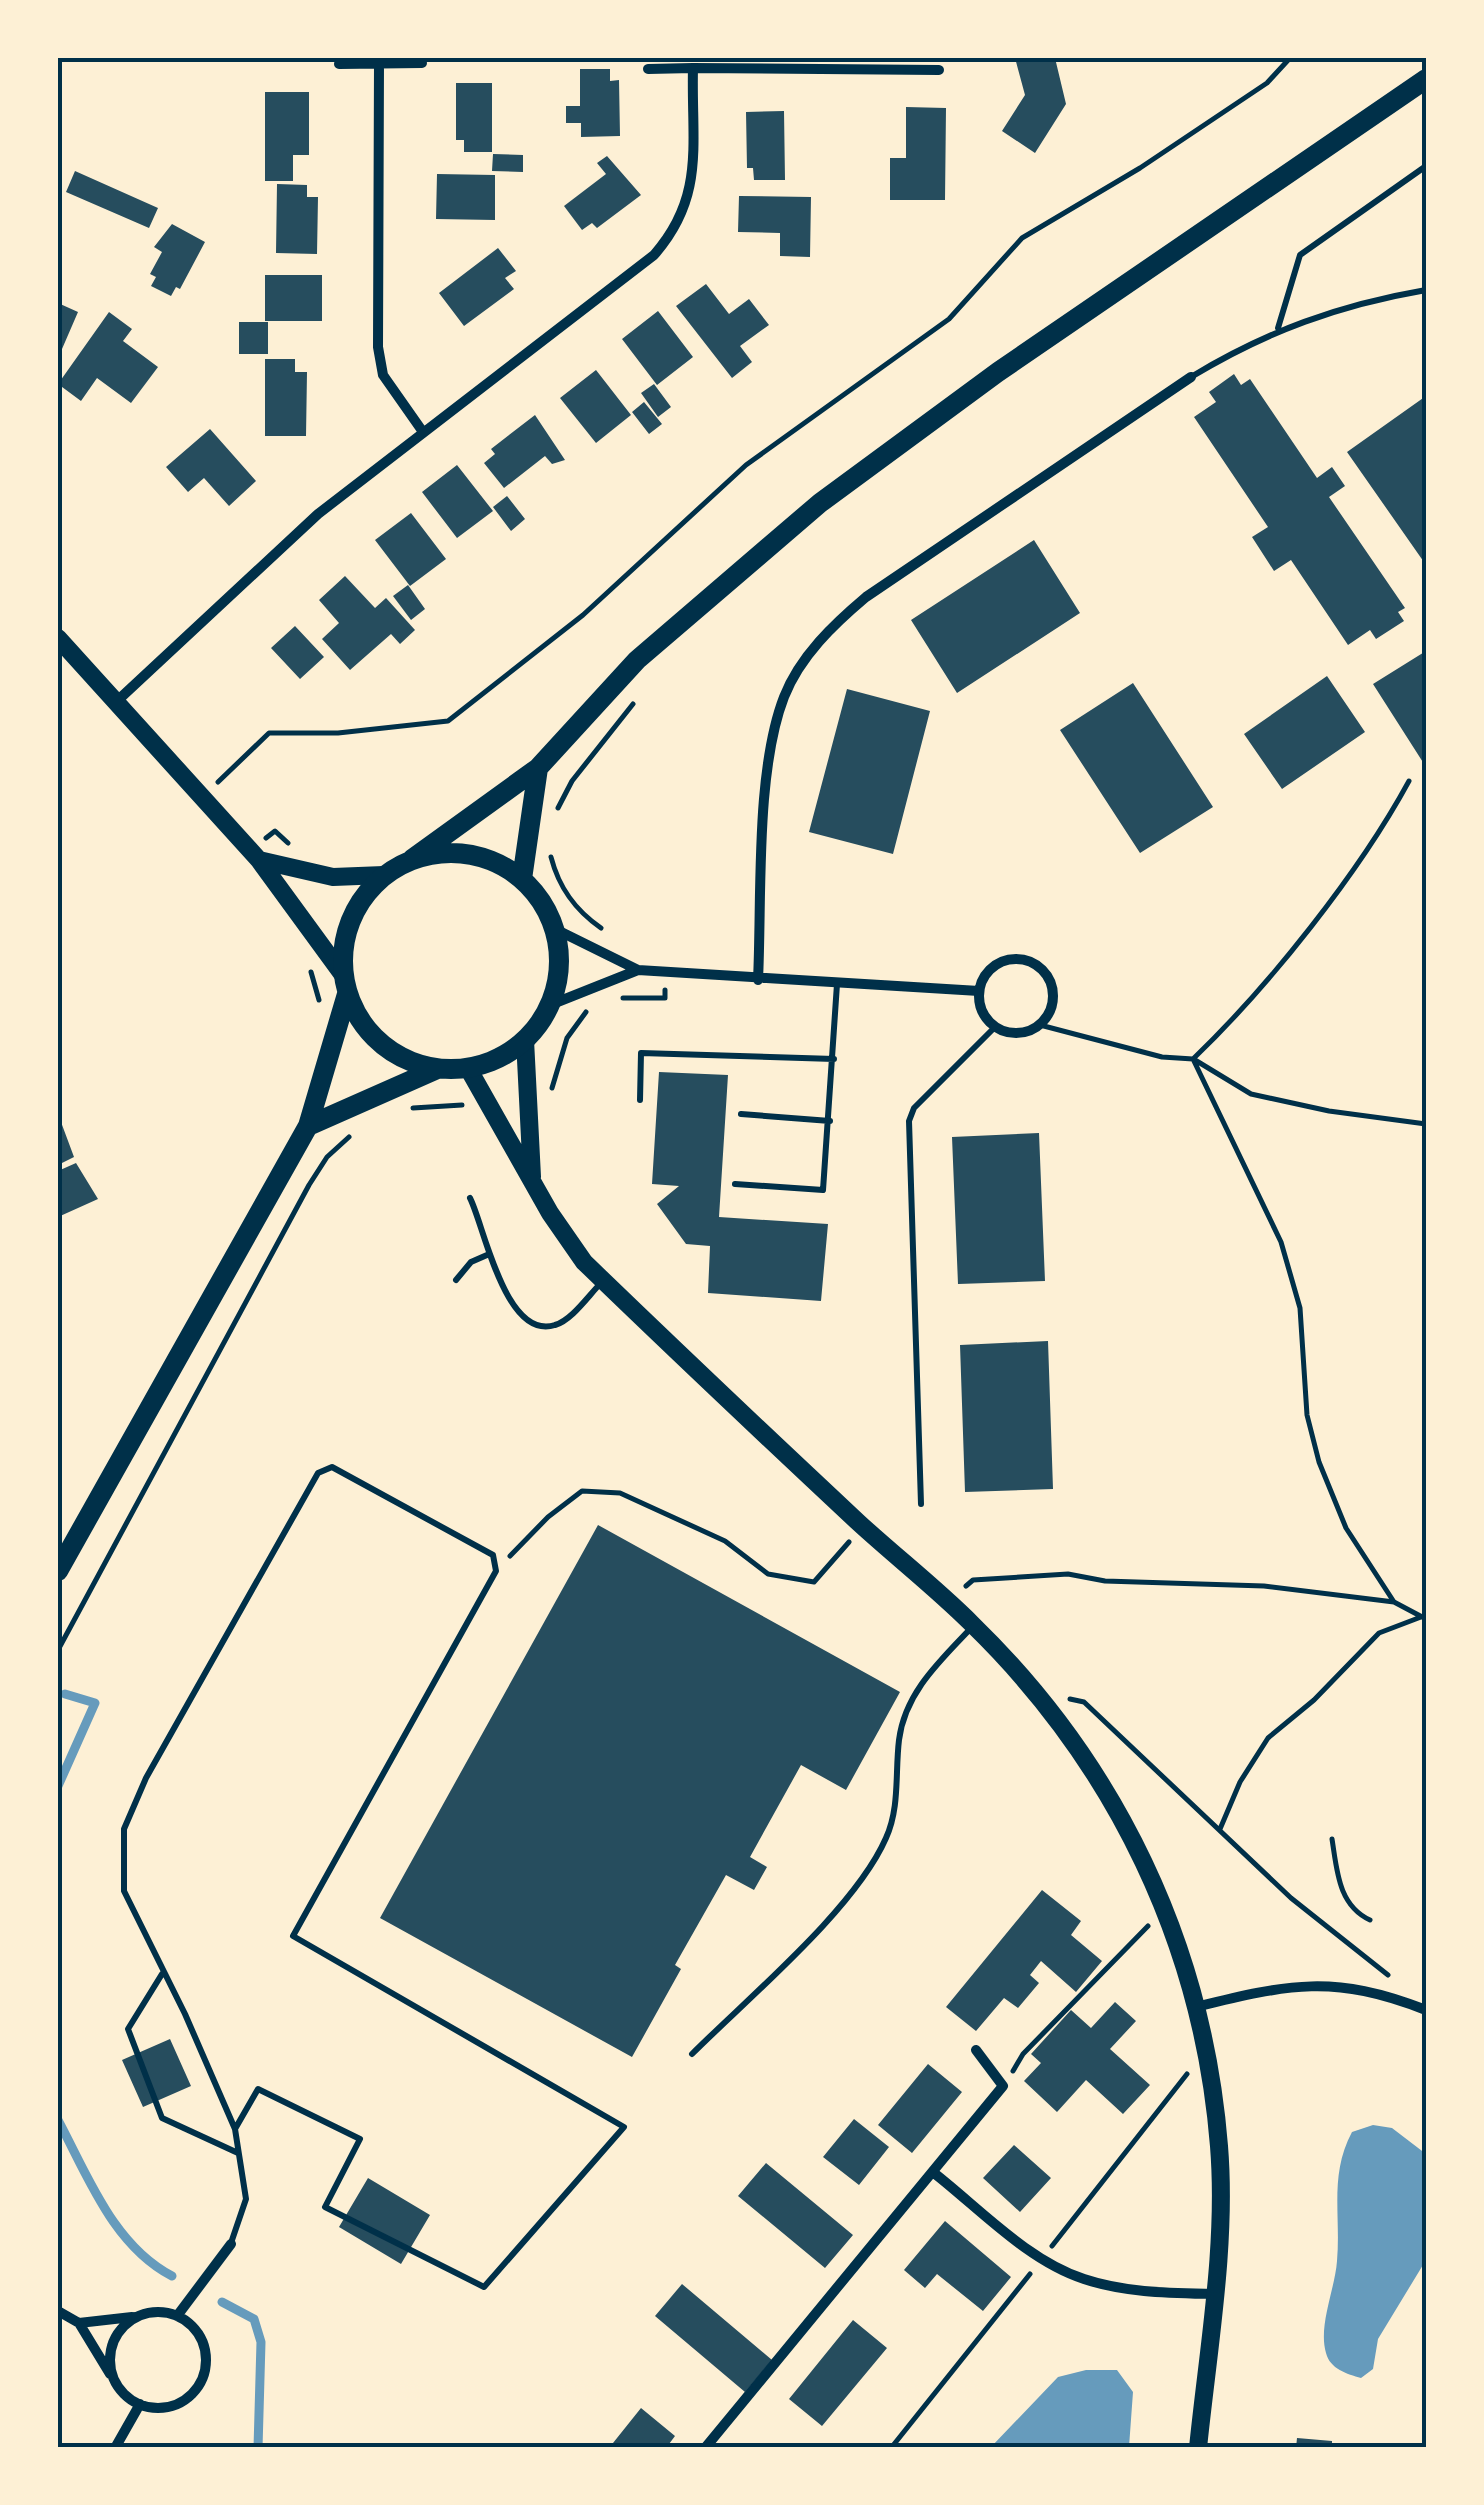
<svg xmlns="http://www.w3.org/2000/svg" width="1484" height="2505" font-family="Karla,sans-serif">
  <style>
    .water { fill: #669bbc }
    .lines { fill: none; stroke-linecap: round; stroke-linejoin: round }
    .stream { stroke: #669bbc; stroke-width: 9 }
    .building { fill: #264d5e }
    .path { stroke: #003049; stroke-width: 5 }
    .service { stroke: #003049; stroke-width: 6 }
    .minor { stroke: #003049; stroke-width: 10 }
    .tertiary { stroke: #003049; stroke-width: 18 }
    .primary { stroke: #003049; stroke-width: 20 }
    .neatline { fill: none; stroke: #003049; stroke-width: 4 }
  </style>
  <rect width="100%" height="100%" fill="#fdf0d5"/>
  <!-- water -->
  <path class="water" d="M1373,2125L1392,2128L1426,2154V2260L1378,2339L1373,2369L1361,2378C1347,2374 1330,2369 1326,2353C1318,2326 1335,2289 1337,2261C1341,2215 1329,2175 1352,2132Z
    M1086,2370H1117L1133,2392L1129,2447H991L1058,2377Z"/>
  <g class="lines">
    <!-- stream -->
    <path class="stream" d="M58,1786L95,1703L65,1694
      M58,2120C88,2176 113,2245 172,2276
      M222,2302L254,2319L261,2342L258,2448"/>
  </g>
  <!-- building -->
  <path class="building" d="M1015,58H1055L1066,104L1035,153L1002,131L1025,95Z
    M580,69H610V81L619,80L620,136L581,137V123H566V106H580Z
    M456,83H492V152H464V140H456Z
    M265,92H309V155H293V181H265Z
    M906,107L946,108L945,200H890V158H906Z
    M784,111L785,180H754L753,168H747L746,112Z
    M493,154L523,155V172L492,171Z
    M607,156L641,195L597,228L592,223L582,230L564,206L606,174L597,163Z
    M75,171L158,208L149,228L66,192Z
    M437,174L495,175V220L436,219Z
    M277,184L307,185V197H318L317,254L276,253Z
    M739,196L811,197L810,257L780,256V233L738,232Z
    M172,224L205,242L180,289L176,287L171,296L151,286L156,277L150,274L162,252L154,247Z
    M498,248L516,271L505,278L514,289L464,326L439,293Z
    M265,275H322V321H265Z
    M706,284L729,314L749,299L769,325L740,346L752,362L732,378L676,306Z
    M58,303L78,312L62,349L58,347Z
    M658,311L693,357L657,385L622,339Z
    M109,312L132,329L123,341L158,367L131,403L97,378L81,401L58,384Z
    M239,322H268V354H239Z
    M265,359H295V372H307L306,436H265Z
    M596,370L631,415L596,443L560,398Z
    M1234,374L1241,385L1250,379L1317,478L1332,467L1345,486L1329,497L1405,608L1398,612L1404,621L1376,639L1370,630L1348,645L1291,560L1274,571L1252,537L1268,527L1194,417L1216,402L1209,392Z
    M654,384L671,407L658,417L641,393Z
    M1426,396V565L1347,452Z
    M644,402L662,424L649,434L632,412Z
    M535,415L565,460L552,464L545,456L504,488L484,463L495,454L491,449Z
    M210,429L256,481L229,506L204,478L188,492L166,467Z
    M457,465L493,511L457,538L422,492Z
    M507,496L525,519L511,531L493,507Z
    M411,513L446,559L410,586L375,540Z
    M1034,540L1080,613L957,693L911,620Z
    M345,576L375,608L386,598L415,630L400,644L391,634L350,670L322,639L339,623L319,600Z
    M408,585L425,609L411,620L393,596Z
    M295,626L324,657L300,679L271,648Z
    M1426,651V767L1373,684Z
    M1327,676L1365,732L1282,789L1244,734Z
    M1133,683L1213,807L1140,853L1060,730Z
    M847,689L930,711L893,854L809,832Z
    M659,1072L728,1075L719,1217L828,1224L821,1301L708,1293L710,1246L686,1244L657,1204L679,1186L652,1184Z
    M58,1114L74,1157L58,1165Z
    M1039,1133L1045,1281L958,1284L952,1137Z
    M76,1163L98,1199L58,1217V1171Z
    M1048,1341L1053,1489L965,1492L960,1345Z
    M598,1525L900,1692L846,1790L801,1765L750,1857L767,1867L754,1890L726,1875L675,1965L681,1969L632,2057L380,1918Z
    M1042,1890L1081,1921L1071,1935L1102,1961L1076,1992L1041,1961L1030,1975L1039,1983L1018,2008L1004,1998L976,2031L946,2007Z
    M1115,2002L1136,2021L1110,2049L1150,2085L1123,2114L1086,2080L1057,2112L1024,2081L1041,2063L1031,2054L1071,2010L1091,2028Z
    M170,2039L191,2086L143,2107L122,2060Z
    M928,2064L962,2092L912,2153L878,2125Z
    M854,2119L889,2147L859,2185L823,2157Z
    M1014,2145L1051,2178L1020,2212L983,2178Z
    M766,2163L853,2235L825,2268L738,2196Z
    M368,2178L430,2215L401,2264L339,2227Z
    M945,2221L1011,2277L983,2311L937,2274L925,2288L904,2270Z
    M682,2284L772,2360L745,2392L655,2316Z
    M853,2320L887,2348L822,2426L789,2399Z
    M641,2408L675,2436L666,2448H609Z
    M1297,2438L1332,2441V2448H1296Z"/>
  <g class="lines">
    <!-- path -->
    <path class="path" d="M218,782L269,733H338L448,721L583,615L746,465L949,319L1022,238L1140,168L1267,83L1290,58
      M558,808L572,781L633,704
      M266,838L275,831L288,843
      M551,857C559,888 575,910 601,928
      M311,972L319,1000
      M623,998H665V990
      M1040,1025L1162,1057L1193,1059C1269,986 1359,873 1409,781
      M1193,1059L1281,1242L1300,1308L1307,1415L1319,1462L1346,1528L1394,1602L1426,1619
      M1195,1060L1251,1094L1329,1111L1426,1124
      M552,1088L567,1038L586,1012
      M413,1108L462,1105
      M510,1556L548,1517L582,1491L620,1493L725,1541L768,1574L814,1582L849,1542
      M966,1586L973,1580L1068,1574L1105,1581L1264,1586L1394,1602
      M58,1650L309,1185L327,1157L349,1137
      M1070,1699L1084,1702L1291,1898L1388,1975
      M1220,1829L1240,1782L1268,1738L1314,1700L1379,1633L1421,1617
      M1332,1839C1337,1870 1338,1905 1370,1920
      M1013,2071L1023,2054L1148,1926
      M1052,2246L1187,2074
      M891,2448L1030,2274"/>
    <!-- service -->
    <path class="service" d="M1278,328L1300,255L1426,166
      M1191,377C1267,331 1339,305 1426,290
      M640,1100L641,1053L834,1059
      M741,1114L830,1121
      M735,1184L823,1190L837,984
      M470,1198C484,1225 505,1341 555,1325C572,1320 588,1296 601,1283
      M456,1280L471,1262L487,1255
      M921,1504L909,1121L914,1108L995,1027
      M162,1974L128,2029L162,2118L238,2153
      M692,2054C749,1997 855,1909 886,1838C900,1807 895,1773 899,1740C905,1692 941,1660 973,1626
      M231,2243L246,2199L235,2129L185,2014L124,1891V1829L146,1778L318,1473L332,1467L493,1555L496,1571L293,1936L624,2127L484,2287L325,2207L360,2139L258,2089L235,2129"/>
    <!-- minor -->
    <path class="minor" d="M379,63L378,347L383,375L423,432
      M339,64L422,63
      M648,69L693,68
      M116,702L318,514L654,255C706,196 691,143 693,68L939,70
      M555,929L638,970L979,991
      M979 996a37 37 0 1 1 74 0a37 37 0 1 1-74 0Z
      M758,980C762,898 755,772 784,697C800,656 834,624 866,597L1191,377
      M550,1005L638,970
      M1196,2007C1289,1984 1334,1974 1426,2010
      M934,2173C980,2209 1028,2261 1084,2279C1126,2293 1171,2293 1214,2294
      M58,2311L79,2323L110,2374
      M110 2360a48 48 0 1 1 96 0a48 48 0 1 1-96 0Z
      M177,2316L231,2244
      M79,2323L132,2317
      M115,2448L140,2404
      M705,2448L1003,2086L976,2050"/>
    <!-- tertiary -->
    <path class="tertiary" d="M58,638L259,860L343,975
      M259,860L333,877L384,875
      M525,1040L532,1177
      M468,1068L550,1213L584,1262C675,1350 767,1437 859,1523C896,1557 936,1588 972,1624C1116,1764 1203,1945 1219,2146C1227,2245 1208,2349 1198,2448"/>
    <!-- primary -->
    <path class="primary" d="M343 961a108 108 0 1 1 216 0a108 108 0 1 1-216 0Z
      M412,859L538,768L637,660L820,503L998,372L1426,79
      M522,879L538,768
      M308,1126L437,1069
      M58,1571L308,1126L347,994"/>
  </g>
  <!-- border -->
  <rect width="1484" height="2505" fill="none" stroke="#fdf0d5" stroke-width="120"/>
  <rect x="60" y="60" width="1364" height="2385" class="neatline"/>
</svg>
